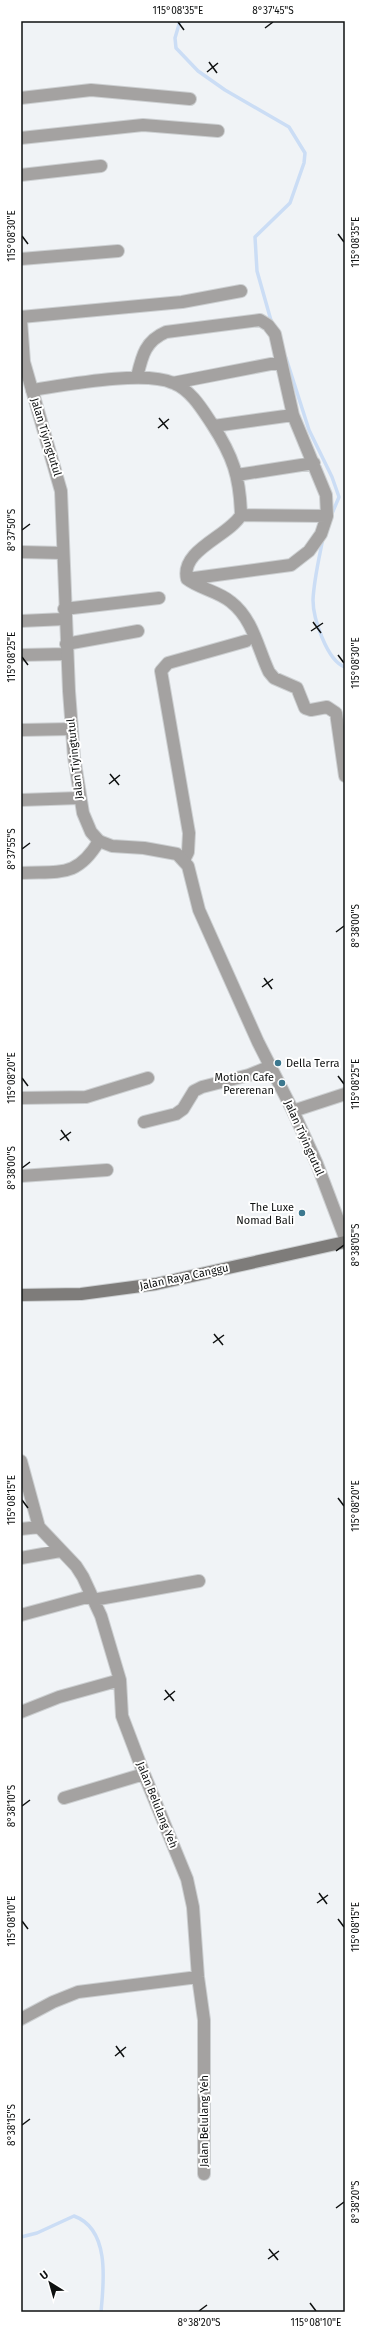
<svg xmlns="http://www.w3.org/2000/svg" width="366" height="2333" font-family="'Fira Sans',sans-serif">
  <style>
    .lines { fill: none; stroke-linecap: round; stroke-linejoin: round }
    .stream { stroke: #cbddf5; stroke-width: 3.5 }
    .minor-casing { stroke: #cccfd1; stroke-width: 14 }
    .tertiary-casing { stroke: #cccfd1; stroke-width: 14 }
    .secondary-casing { stroke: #cccfd1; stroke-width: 14 }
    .minor { stroke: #a4a2a1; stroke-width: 12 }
    .tertiary { stroke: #a4a2a1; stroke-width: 12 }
    .secondary { stroke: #7e7c7a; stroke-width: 12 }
    .ticks { fill: none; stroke: #0e1010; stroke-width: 1.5 }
    .poi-dot { fill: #3c788f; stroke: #fff; stroke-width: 1.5 }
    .labels { text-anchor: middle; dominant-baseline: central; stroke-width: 4; stroke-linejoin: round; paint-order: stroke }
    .street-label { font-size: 11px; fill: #0e1010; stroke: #fff }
    .poi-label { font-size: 11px; fill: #0e1010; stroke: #fff; text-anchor: end }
    .neatline { fill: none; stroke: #0e1010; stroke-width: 1.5 }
    .ticks-label { font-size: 10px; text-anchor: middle; fill: #0e1010 }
  </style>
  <rect width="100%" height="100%" fill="#f0f3f6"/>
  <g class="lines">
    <!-- stream -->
    <path class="stream" d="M180,21L175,38L176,48L198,71L225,90L289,127L305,153L304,163L290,203L255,237L257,271L272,324
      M286,358L309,430L332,477L339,497L331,516
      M323,538C319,559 314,579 313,600C313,618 327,661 345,667
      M21,2237L37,2233L74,2216C110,2229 104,2281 101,2312"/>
    <!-- minor casing -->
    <g class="minor-casing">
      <path id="minor" d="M21,98L91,90L190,99
        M21,138L143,125L218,131
        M21,175L101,166
        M21,259L118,251
        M21,317L182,302L241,291
        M137,377C142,356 145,341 166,332L260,320L268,325L275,334L293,415L326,495L327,516L321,534L309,551L291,565L187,579
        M173,383L281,362
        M32,390C66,385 144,370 173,383C191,390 202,409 212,424C233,456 240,477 241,515C229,536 180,550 187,579C200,589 218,591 231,602C253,619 258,649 269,672L274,678L297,688L305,708L311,710L327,707L336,713L345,776
        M214,426L293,415
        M237,475L314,463
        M241,515L327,516
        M21,552L63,553
        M64,609L159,598
        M21,621L65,619
        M66,644L138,631
        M21,655L67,654
        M21,730L71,729
        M21,800L79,798
        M184,860L188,852L189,833L161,671L168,663L246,641
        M21,873C60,871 77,878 99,841
        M21,1098L86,1097L148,1078
        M293,1111L345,1094
        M144,1122L176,1114L183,1109L194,1091L202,1087L249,1075L271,1066
        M21,1176L107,1170
        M21,1461L39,1527L76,1566L83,1577L101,1616L120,1680L122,1716L144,1774L187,1879L193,1907L198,1977L204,2020V2174
        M21,1529L39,1527
        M21,1558L60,1551
        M93,1600L199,1581
        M21,1615L91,1596
        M21,1712L59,1697L120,1680
        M64,1798L144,1774
        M21,2019L53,2002L78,1992L198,1977"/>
    </g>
    <!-- tertiary casing -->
    <g class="tertiary-casing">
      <path id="tertiary" d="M21,320L24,362L61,491L69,691L74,757L83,813L91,832L99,841L112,846L144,848L177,854L188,866L199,910L258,1042L293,1111L317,1164L345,1238"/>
    </g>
    <!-- secondary casing -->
    <g class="secondary-casing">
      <path id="secondary" d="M21,1295L81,1294L156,1284L345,1242"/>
    </g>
    <!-- minor -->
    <use href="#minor" class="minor"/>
    <!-- tertiary -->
    <use href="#tertiary" class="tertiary"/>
    <!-- secondary -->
    <use href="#secondary" class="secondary"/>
  </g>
  <!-- ticks -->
  <path class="ticks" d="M178,22L184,30M265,28L273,22M209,62L217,73M207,72L218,63M338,234L344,242M22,236L28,244M159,418L168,429M158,428L169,419M22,530L30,524M313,622L321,633M311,631L323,623M338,655L344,663M22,657L28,665M110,774L119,785M109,784L120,775M22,849L30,843M336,932L344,926M264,978L272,989M262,987L273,979M338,1076L344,1084M22,1078L28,1086M61,1130L69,1141M60,1140L71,1132M22,1168L30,1162M336,1251L344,1245M214,1334L223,1345M213,1343L224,1335M338,1498L344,1506M22,1500L28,1508M165,1690L174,1701M164,1700L175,1691M22,1806L30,1800M319,1893L327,1904M317,1903L328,1895M338,1919L344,1927M22,1921L28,1929M116,2046L124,2057M115,2056L126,2047M22,2125L30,2119M336,2208L344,2202M269,2249L278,2260M268,2259L279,2251M310,2303L316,2311M199,2311L207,2305"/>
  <!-- markers -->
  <g class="poi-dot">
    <circle cx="278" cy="1063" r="4"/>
    <circle cx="282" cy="1083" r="4"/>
    <circle cx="302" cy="1213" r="4"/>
  </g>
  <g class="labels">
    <!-- street labels -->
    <g class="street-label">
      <text transform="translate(46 437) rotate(73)">Jalan Tiyingtutul</text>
      <text transform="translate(75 759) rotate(-96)">Jalan Tiyingtutul</text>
      <text transform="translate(304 1138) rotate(66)">Jalan Tiyingtutul</text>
      <text transform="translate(184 1277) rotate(-12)">Jalan Raya Canggu</text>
      <text transform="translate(157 1805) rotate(68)">Jalan Belulang Yeh</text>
      <text transform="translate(204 2121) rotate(-90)">Jalan Belulang Yeh</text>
    </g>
    <!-- poi labels -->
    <g class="poi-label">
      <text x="286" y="1063" text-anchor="start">Della Terra</text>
      <text x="274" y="1077">Motion Cafe<tspan x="274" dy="13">Pererenan</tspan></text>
      <text x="294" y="1207">The Luxe<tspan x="294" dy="13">Nomad Bali</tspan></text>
    </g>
  </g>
  <!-- border -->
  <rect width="366" height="2333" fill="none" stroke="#ffffff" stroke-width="44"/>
  <!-- north arrow -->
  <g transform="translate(50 2283) rotate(323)" stroke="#ffffff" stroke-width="3" paint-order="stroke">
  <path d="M0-3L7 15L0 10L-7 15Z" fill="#0e1010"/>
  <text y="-6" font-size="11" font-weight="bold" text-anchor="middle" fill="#0e1010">U</text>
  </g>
  <rect x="22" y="22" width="322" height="2289" class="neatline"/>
  <g class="ticks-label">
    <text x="178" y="14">115°08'35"E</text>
    <text x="273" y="14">8°37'45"S</text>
    <text transform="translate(11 236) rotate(-90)" y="4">115°08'30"E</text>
    <text transform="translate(355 242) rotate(-90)" y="4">115°08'35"E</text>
    <text transform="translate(11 530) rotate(-90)" y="4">8°37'50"S</text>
    <text transform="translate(11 657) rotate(-90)" y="4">115°08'25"E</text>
    <text transform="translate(355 663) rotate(-90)" y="4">115°08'30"E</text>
    <text transform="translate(11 849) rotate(-90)" y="4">8°37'55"S</text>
    <text transform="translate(355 926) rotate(-90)" y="4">8°38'00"S</text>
    <text transform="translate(11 1078) rotate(-90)" y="4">115°08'20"E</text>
    <text transform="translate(355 1084) rotate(-90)" y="4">115°08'25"E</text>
    <text transform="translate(11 1168) rotate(-90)" y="4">8°38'00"S</text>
    <text transform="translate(355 1245) rotate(-90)" y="4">8°38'05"S</text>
    <text transform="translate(11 1500) rotate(-90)" y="4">115°08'15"E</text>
    <text transform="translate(355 1506) rotate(-90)" y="4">115°08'20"E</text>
    <text transform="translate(11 1806) rotate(-90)" y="4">8°38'10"S</text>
    <text transform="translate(11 1921) rotate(-90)" y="4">115°08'10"E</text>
    <text transform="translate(355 1927) rotate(-90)" y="4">115°08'15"E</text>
    <text transform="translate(11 2125) rotate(-90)" y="4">8°38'15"S</text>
    <text transform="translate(355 2202) rotate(-90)" y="4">8°38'20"S</text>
    <text x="199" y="2326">8°38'20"S</text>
    <text x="316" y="2326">115°08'10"E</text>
  </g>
</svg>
